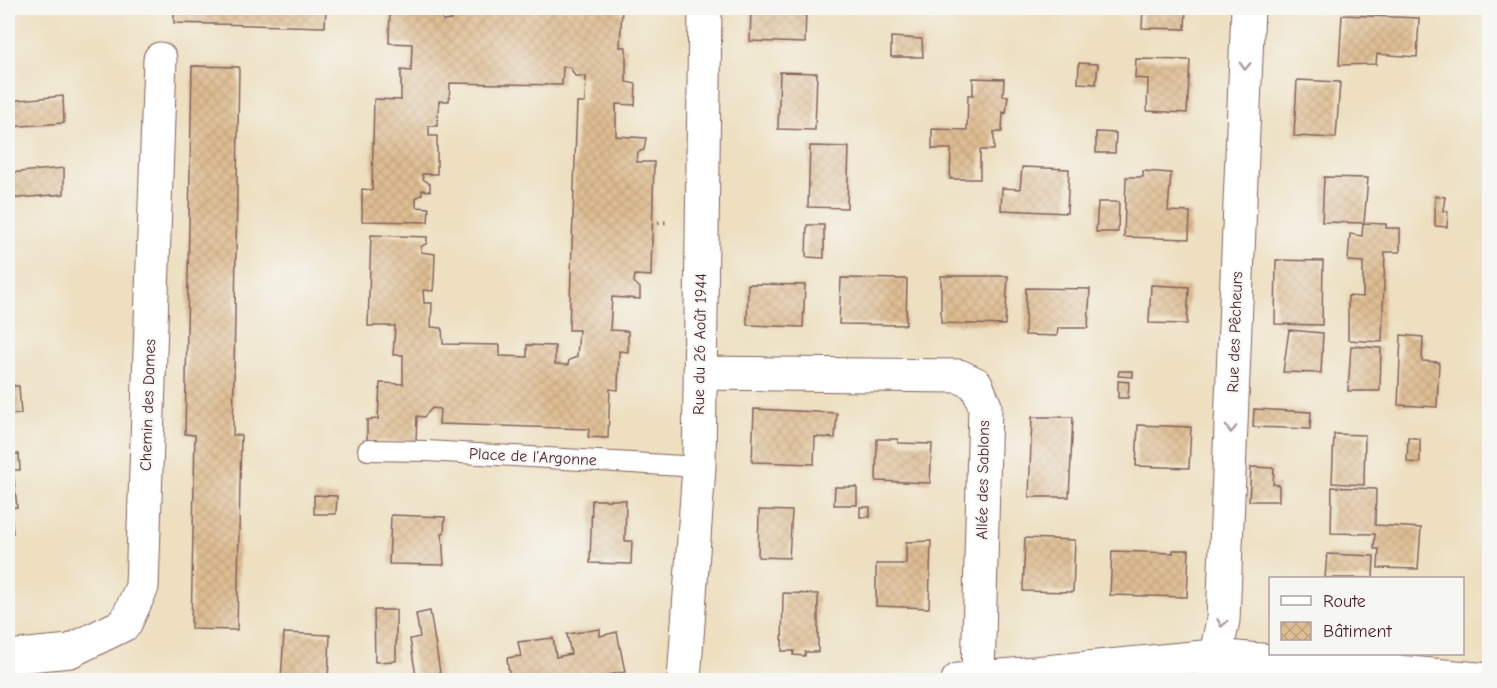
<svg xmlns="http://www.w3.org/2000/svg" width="1497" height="688" font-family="'Comic Neue',sans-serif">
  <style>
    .building { fill: url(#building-cross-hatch) }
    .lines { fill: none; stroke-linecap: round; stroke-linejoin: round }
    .lane-casing { stroke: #83625f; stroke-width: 22 }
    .street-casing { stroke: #83625f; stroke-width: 35 }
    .path { stroke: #83625f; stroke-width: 4; stroke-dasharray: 1.5 4.5; stroke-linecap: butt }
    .lane { stroke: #fff; stroke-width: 20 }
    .street { stroke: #fff; stroke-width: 33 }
    .oneway { stroke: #ae9aa0 }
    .labels { text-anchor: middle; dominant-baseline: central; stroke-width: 4.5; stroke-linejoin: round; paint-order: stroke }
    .street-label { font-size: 16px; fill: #4a1f2b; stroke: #f6f6f2 }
  </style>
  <defs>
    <pattern id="building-cross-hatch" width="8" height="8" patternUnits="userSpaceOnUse" patternTransform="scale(1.5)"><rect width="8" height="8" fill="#debd92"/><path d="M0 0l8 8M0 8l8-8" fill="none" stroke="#c0a27e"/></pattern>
  </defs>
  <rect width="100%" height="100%" fill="#f6f6f2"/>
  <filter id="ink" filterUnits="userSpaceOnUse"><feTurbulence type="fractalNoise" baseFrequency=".0167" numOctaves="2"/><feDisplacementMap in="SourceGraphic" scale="12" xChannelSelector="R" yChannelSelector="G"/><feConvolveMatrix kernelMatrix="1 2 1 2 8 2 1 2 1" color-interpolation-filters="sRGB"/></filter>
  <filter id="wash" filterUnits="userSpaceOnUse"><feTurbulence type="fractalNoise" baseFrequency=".008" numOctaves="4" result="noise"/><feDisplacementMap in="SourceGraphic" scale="24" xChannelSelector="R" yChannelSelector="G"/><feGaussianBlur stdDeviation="1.35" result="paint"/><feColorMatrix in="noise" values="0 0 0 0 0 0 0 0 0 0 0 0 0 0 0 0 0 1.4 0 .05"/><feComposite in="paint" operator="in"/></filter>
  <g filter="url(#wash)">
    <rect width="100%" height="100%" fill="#eddfbf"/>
    <g id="blocks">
      <!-- building -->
      <path class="building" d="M174,8H326L325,27L174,23Z
        M390,8H427V10L441,14L443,21L451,20L452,8H622L620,47H626V82L636,84L635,105L616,104V136L646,138L644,150L638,152L637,162H654L651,276L635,275L634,282L640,288V299L612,297L610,330L628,331V352L619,351L618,390L610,389L608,438L588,437L589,429L439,424L440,409L432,408L424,417L417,416L416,442L367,441V420L378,419L380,383L403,384V355H393L395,326H368L371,235L427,237V243L421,247V252L435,254L434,280L433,291L423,290L424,303H432L431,327L442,328L443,344L500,345V356L527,357V345L555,346V364L568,365L569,360L577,357L579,330H569L577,103H585L586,76H575L570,67H563L562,85L450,83L449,101H439L437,126H429V136H437V174H422L423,179L430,184V191L422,190V194L416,198V207L429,208L428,222L362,221V189L372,190L374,99L401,100V70L411,71L412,44L389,43Z
        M751,8H806L805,43L750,41Z
        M1143,8H1186L1185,29L1142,28Z
        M1342,15L1419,18L1417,57L1377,54L1376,64L1339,65Z
        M891,37L922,39L923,57H891Z
        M1136,59L1190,60L1187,113L1147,111L1148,79L1135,78Z
        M1079,63L1098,64L1096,84L1078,83Z
        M192,66L239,67L233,435H241L237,630L191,629L195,435L185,434Z
        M780,72L817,73L815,130L778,129Z
        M973,78L1004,79L1003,96H1008L1006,113L1003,112L1002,132H994V150H980V179H950L951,149H932V129L967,130L968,95H973Z
        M1297,80L1340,82L1336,138L1294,136Z
        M63,96L64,123L8,127V101Z
        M1096,132L1116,133L1115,153H1096Z
        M810,146L849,147L847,208L808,207Z
        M1022,167L1069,169L1067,213L1001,210L1002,188L1020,189Z
        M64,168V194L8,199V173Z
        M1143,171L1171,173L1168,211L1190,212L1189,239L1124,237L1126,177H1143Z
        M1324,177L1368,178L1364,223L1322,222Z
        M1435,196L1445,197L1443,211H1448L1447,227L1435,226Z
        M1098,202H1119L1118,232H1096Z
        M1363,223L1386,224V228H1400V252H1385L1382,342L1348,340V296L1363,297V262L1348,261L1350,234L1362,236Z
        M807,225H824V258L806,257Z
        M1276,260L1323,261L1322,325L1275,324Z
        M941,276H1008L1005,325L941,323Z
        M841,278L907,279L906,325L839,324Z
        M748,284L805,285L803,327L747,325Z
        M1151,285L1189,287L1187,324L1149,323Z
        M1026,288L1090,289L1088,328H1058L1057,336L1025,335Z
        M1289,330L1323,333L1321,373L1283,372Z
        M1401,335L1423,337L1422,361L1439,362L1437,407L1398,405Z
        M1351,346L1381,348L1380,391H1348Z
        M1119,371H1133V377L1118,376Z
        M1118,381L1129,382L1128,398H1118Z
        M8,386H19L21,414L8,415Z
        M754,409L837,413L835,438L815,437L814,464L752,462Z
        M1254,409L1311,412L1310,429L1253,427Z
        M1032,417H1073L1069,497H1029Z
        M1138,425L1191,427L1189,468L1136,466Z
        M1334,434L1365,435L1364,485L1332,483Z
        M1408,437L1420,439V463L1407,462Z
        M8,438H11L12,454H19L20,470H13L17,507L10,508L13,533H8Z
        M877,439H898V443L932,444L930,483L876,481Z
        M1251,467L1274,468L1273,484L1279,485V501H1249Z
        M835,487H857V505H834Z
        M1332,487L1376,489L1375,525L1421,528L1418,569L1378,568L1379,549H1374L1375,534L1331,533Z
        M314,495L337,496L336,514H314Z
        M592,500H626L625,541H632L631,564L590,563Z
        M860,507H870V517H860Z
        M759,510L792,511L789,558L758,557Z
        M391,515L445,517L444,533H442L444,565L389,564Z
        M1025,538L1075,540L1073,592L1023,591Z
        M931,541L929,608L876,606V564H906V542Z
        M1173,550H1189L1187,597L1110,595L1112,551L1173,553Z
        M1327,554L1374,556L1373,578H1325Z
        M783,593L818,594V652H805V656L793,655L794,651H782Z
        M374,610H396V661L375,662Z
        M430,611L441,678L410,680L409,676H416L410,639L420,637L416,614Z
        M600,629V636L617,632L625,672L608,675L609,680H510L507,658L521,656L518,642L553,638L556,657L571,654L567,634Z
        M284,633L330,635L328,680H281Z"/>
    </g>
  </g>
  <g filter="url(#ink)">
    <use href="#blocks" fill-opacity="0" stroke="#83625f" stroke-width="1.5"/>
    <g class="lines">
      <!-- lane casing -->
      <g class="lane-casing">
        <path id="lane" d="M368,450L427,451L699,467"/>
      </g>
      <!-- street casing -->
      <g class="street-casing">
        <path id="street" d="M700,373L959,376L976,384L985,406L978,677
          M8,657L70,651L125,624L142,587L160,59
          M684,680L699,467L705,8
          M958,680L1214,656L1490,680
          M1211,680L1223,620L1248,8"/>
      </g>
      <!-- path -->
      <path class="path" d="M658,223L669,222"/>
      <!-- lane -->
      <use href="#lane" class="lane"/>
      <!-- street -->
      <use href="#street" class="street"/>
    </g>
    <!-- one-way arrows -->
    <defs><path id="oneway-chevron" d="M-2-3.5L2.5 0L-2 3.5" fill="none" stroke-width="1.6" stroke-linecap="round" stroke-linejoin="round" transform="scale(1.5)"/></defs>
    <g class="oneway">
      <use href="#oneway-chevron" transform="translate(1245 66) rotate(92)"/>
      <use href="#oneway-chevron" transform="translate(1231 429) rotate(92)"/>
      <use href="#oneway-chevron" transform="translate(1222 623) rotate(101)"/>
    </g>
  </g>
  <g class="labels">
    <!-- street labels -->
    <g class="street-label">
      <text transform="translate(1235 332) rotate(-88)">Rue des Pêcheurs</text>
      <text transform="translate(700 344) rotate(-89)">Rue du 26 Août 1944</text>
      <text transform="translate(148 405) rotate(-88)">Chemin des Dames</text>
      <text transform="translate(533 457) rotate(3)">Place de l’Argonne</text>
      <text transform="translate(983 480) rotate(-89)">Allée des Sablons</text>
    </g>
  </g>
  <!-- margin -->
  <rect width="1497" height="688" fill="none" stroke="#f6f6f2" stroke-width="30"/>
  <!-- legend -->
  <rect x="1269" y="577" width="195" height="78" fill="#f6f6f2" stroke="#b1a0a2" stroke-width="1.5"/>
  <rect x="1281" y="596" width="30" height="9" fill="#ffffff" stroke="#b1a0a2" stroke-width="1.5"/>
  <text x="1323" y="607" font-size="18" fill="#4a1f2b">Route</text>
  <rect x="1281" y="622" width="30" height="18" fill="url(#building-cross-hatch)" stroke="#b1a0a2" stroke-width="1.5"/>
  <text x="1323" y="637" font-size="18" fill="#4a1f2b">Bâtiment</text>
</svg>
